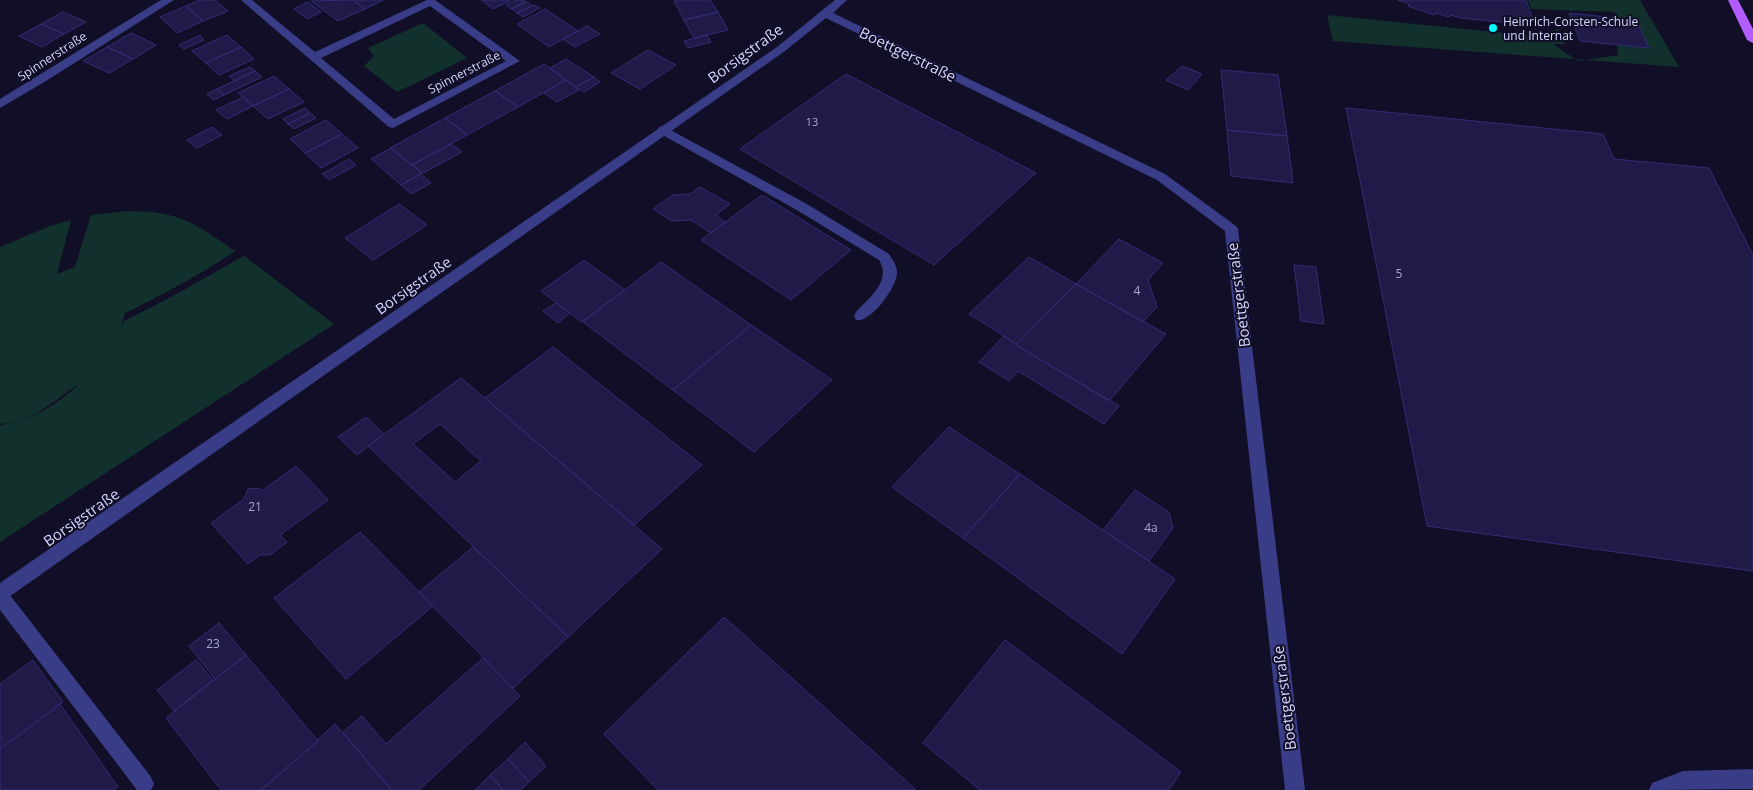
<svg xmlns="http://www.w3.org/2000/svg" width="1753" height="790" font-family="'Open Sans',sans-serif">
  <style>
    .green { fill: #12312d }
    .building { fill: #1f1a48; stroke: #332c75; fill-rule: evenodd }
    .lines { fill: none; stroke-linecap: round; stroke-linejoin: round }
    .lane { fill: #393d87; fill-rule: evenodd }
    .street { fill: #393d87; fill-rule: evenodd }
    .primary { fill: #b25cff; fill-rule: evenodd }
    .poi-dot { fill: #01feff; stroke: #110f27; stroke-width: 2 }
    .labels { text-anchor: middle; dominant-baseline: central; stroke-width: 4; stroke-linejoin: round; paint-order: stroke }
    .far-number-label { font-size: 11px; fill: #a8a6d1 }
    .far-poi-label { font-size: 12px; fill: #d5d5ff; stroke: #110f27; text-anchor: start }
    .far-street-label { font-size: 12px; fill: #d5d5ff; stroke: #110f27 }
    .number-label { font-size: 12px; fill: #a8a6d1 }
    .street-label { font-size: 15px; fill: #d5d5ff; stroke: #110f27 }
  </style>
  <rect width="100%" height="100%" fill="#110f27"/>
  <!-- green -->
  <path class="green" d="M1528,0H1640L1679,67L1333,41L1327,15L1534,36L1559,29L1565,44H1553L1578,61L1618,55L1615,12L1531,9Z
    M423,23L467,58L397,92L364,66L374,56L368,48Z
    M128,211C138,212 149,211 159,213C188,217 212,235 235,251C200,275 163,294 126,313V309L120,330L124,321L173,296L244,256L334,324L0,542V425C31,421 57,405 79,384C51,401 38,421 0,424V247L50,226L71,220L57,274L75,267L91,215Z"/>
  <!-- building -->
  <path class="building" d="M200,0H215L228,11L203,21L186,6Z
    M353,0H383L365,9Z
    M353,0L365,9L338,21L311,1Z
    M481,0H511L493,9Z
    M516,0L526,1L511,9L506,5Z
    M680,0H710L718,12L684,20L674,1Z
    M1398,0H1526L1535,25L1460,18L1451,15L1449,17L1436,13L1434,15L1408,6L1409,4Z
    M308,2L321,12L307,19L294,9Z
    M527,2L532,6L517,13L512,9Z
    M534,5L540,8L523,17L517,13Z
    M186,6L203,21L177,33L160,17Z
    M545,9L578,31L549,47L517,24Z
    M63,12L86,22L64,34L41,24Z
    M718,12L728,30L694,38L684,20Z
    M1569,13L1636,20L1649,48L1580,41Z
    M41,24L64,34L42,47L19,36Z
    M587,26L600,34L575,47L563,39Z
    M131,33L156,45L133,59L107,47Z
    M200,35L204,40L184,49L179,45Z
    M227,35L241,47L206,63L192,51Z
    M707,35L711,42L688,48L684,41Z
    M107,47L133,59L109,73L83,61Z
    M241,47L254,59L219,75L206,63Z
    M648,50L676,65L640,89L611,73Z
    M566,59L594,77L576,87L550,68Z
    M544,64L566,80L518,107L495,91Z
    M1182,66L1202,74L1188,90L1166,80Z
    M250,67L255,71L235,81L229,76Z
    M1221,70L1278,75L1287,136L1227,130Z
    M255,71L262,77L224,95L217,89Z
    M846,74L1036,173L934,265L740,149Z
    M274,76L289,89L253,106L238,93Z
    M594,77L600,82L584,92L576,87Z
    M566,80L579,90L557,102L544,93Z
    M217,89L224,95L213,100L207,94Z
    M289,89L304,102L268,119L253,106Z
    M495,91L518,107L467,135L445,118Z
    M243,97L253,106L227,119L216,110Z
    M305,108L310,113L288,124L283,119Z
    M1346,108L1603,134L1614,159L1709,168L1753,255V571L1427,526Z
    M310,113L316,118L294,129L288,124Z
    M445,118L467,135L412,165L390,148Z
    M326,120L342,134L305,153L290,139Z
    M212,127L222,135L197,148L187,140Z
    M1227,130L1287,136L1293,183L1231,176Z
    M342,134L358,148L321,168L305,153Z
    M451,144L462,152L423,173L412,165Z
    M391,148L412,165L422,173L401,185L371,159Z
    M349,159L356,165L329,180L322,174Z
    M421,174L431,183L411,194L401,185Z
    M700,187L730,204L716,215L725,222L711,233L691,220L672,221L653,209L673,195L690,194Z
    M762,195L851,250L791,300L701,240Z
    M399,204L427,225L373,260L345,238Z
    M1119,239L1163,263L1148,280L1157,307L1143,322L1076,284Z
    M1029,257L1076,284L1017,344L969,314Z
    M584,260L625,290L582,322L541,291Z
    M661,262L751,325L673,390L583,322Z
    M1294,265L1316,267L1324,324L1301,321Z
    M1076,284L1166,334L1109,401L1016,345Z
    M556,303L570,313L558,323L543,311Z
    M751,325L832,380L754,452L673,390Z
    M1004,336L1016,345L1119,406L1104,424L1018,371L1009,381L979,362Z
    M553,347L702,465L634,525L485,398Z
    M461,378L662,549L568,637L368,446ZM440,424L481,461L455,482L413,444Z
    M366,417L384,434L357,455L338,437Z
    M949,427L1020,474L963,538L892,487Z
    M296,466L328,500L280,535L287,542L270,555H260L248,564L211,523L244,499L248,489L259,488L262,491Z
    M1020,474L1175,579L1122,654L963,538Z
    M1135,490L1169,512L1173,528L1149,561L1103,530Z
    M360,532L433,606L346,679L274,598Z
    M473,547L568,637L513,688L419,592Z
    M724,617L916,790H658L604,734Z
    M219,623L246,655L215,679L189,646Z
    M1005,640L1181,772L1169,790H980L923,743Z
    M246,655L318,741L261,790H221L166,718Z
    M483,658L520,696L419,790H392L343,732L362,716L386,744Z
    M33,660L63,702L0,749V684Z
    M196,660L213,680L174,711L157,690Z
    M60,704L118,787L114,790H0V749Z
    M335,724L391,790H261L318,741L317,740Z
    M525,742L546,766L529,782L508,759Z
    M508,759L529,782L521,790H503L490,775Z
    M490,775L503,790H475Z"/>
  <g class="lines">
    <!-- lane -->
    <path class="lane" d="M663,126L805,203L889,254C892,259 897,265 897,272C898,286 870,324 856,320L854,316L856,312C869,298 892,281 879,260L795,209L659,133L657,130L659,127Z
      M0,588L6,590L151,777L154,784L151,790H137L0,610Z
      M1753,769V789L1649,790L1652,783L1683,771Z"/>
    <!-- street -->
    <path class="street" d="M161,0H174L46,81L0,108V99Z
      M241,0H252L315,52L427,0H435L520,61L393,128L389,127ZM430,6L506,61L394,119L321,58Z
      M835,0H847L833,13L1165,174L1236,226L1238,229L1305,790H1285L1225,231L1157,180L826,18L785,51L6,599L0,601V583L777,47Z"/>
    <!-- primary -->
    <path class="primary" d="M1728,0H1738L1753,29V43L1747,40Z"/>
  </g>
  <!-- markers -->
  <circle class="poi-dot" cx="1493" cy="28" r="5"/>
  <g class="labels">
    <!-- far-number labels -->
    <g class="far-number-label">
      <text x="812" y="121">13</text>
    </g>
    <!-- far-poi labels -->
    <g class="far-poi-label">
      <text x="1503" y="21">Heinrich-Corsten-Schule<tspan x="1503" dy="14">und Internat</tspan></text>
    </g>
    <!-- far-street labels -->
    <g class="far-street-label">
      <text transform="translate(52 56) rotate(-33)">Spinnerstraße</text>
      <text transform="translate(464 72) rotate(-27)">Spinnerstraße</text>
    </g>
    <!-- number labels -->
    <g class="number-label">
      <text x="1399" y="273">5</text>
      <text x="1137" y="290">4</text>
      <text x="255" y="506">21</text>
      <text x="1151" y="527">4a</text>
      <text x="213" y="643">23</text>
    </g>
    <!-- street labels -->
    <g class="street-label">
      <text transform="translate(745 53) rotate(-36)">Borsigstraße</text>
      <text transform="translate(908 54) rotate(26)">Boettgerstraße</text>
      <text transform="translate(413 285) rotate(-35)">Borsigstraße</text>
      <text transform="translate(1238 295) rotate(-97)">Boettgerstraße</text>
      <text transform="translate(81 517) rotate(-35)">Borsigstraße</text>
      <text transform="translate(1284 698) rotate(-97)">Boettgerstraße</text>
    </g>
  </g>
</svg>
